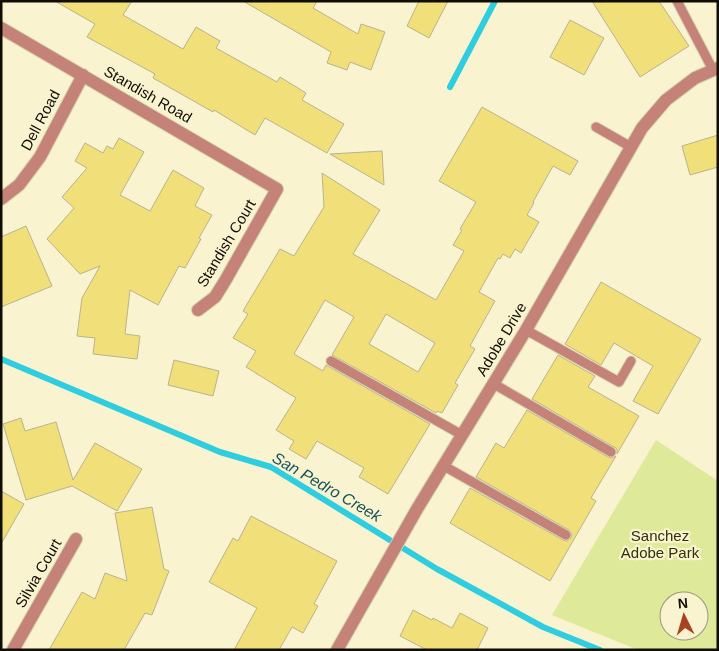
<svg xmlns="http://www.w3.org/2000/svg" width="719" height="651" font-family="Helvetica,sans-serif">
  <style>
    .green { fill: #dfe99a; fill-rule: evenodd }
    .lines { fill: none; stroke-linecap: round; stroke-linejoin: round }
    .stream { stroke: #2ecde0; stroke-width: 6 }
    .building { fill: #f1df79; stroke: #b9b391; fill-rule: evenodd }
    .lane-casing { stroke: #d4ceae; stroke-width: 11 }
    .street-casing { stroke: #d4ceae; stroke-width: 14 }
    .lane { stroke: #c48278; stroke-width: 9 }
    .street { stroke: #c48278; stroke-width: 12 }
    .labels { text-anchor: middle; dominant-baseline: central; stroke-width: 4.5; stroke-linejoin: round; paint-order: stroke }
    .street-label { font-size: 15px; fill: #100d03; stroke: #f9f3cf }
    .park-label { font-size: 15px; fill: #2f3307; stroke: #f9f3cf }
    .water-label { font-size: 16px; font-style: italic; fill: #14535b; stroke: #f9f3cf }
  </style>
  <rect width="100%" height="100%" fill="#f9f3cf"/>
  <!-- green -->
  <path class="green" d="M656,440L718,481V650H638L552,615ZM669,601H699V631H669Z"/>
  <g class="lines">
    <!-- stream -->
    <path class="stream" d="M450,87L495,1
      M1,359L220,452L271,467L437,569L543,627L600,650"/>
  </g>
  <!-- building -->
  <path class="building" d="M55,1H132L123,15L183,49L196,27L220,41L216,48L277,82L280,77L306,93L302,100L344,124L327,153L265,118L255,135L214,110L213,112L153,78L155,74L87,37L95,24Z
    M243,1H317L313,8L358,34L361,24L385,32L371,70L350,62L347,70L327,63L331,52Z
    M419,1H448L429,38L407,26Z
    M592,1H659L689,46L640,77Z
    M570,20L604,38L584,75L550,57Z
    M482,107L578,161L570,175L553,166L533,202L534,203L527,215L539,222L521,253L515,249L510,258L503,254L500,259L498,258L479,292L495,301L470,346L475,349L455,383L458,385L442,413L437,411L436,413L332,355L354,317L325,300L294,354L323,371L326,365L430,424L388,494L359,477L364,468L317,441L306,459L289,449L294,441L276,430L296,398L246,367L256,351L233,338L248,314L243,311L280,249L294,256L324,207L322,173L380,210L353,254L436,300L464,251L453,245L462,230L460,229L476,202L439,181ZM386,314L435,343L418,372L369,344Z
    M718,135V167L690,175L682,146Z
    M119,138L144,152L120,195L150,211L173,170L204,188L195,206L212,215L199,238L201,239L185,268L179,266L158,305L130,290L125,334L140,336L137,359L93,354L95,338L77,336L82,298L100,266L80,274L47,239L74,208L62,197L87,168L75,161L85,143L103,153L107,146L113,149Z
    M382,151L384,185L330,154Z
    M26,226L52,286L1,307V237Z
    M601,282L701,339L658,414L633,401L653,366L614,343L601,365L565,344Z
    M558,355L595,376L588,387L639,416L617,454V449L614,447L532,399Z
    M174,360L219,371L213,396L168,385Z
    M527,410L608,457L611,458L616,456L591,498L596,501L550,581L450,523L470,488L563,540L567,541L571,538L572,534L569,530L476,477L496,443L504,448Z
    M21,418L25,431L56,422L73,480L95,443L142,469L117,511L72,486L26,500L3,424Z
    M1,491L24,504L1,544Z
    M152,507L164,569L169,571L152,615L145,613L124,650H49L82,592L95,599L105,573L127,581L115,513Z
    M251,516L337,561L314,604L318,606L303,633L292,627L279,650H234L257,608L209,582L233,538L238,541Z
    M413,610L432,620L433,618L452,628L460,613L488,628L477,650H427L400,636Z"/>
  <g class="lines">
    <!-- lane casing -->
    <g class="lane-casing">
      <path id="lane" d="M677,1L713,70
        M596,127L631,147
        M526,330L619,382L631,361
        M331,361L462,435
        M494,384L611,452
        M444,466L566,535"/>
    </g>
    <!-- street casing -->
    <g class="street-casing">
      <path id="street" d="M1,28L277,189L225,281L215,297L198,310
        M1,199L19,185L40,157L83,75
        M13,650L76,539
        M337,650L417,509L526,330L642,128L666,100L695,78L718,68"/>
    </g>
    <!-- lane -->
    <use href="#lane" class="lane"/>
    <!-- street -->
    <use href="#street" class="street"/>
  </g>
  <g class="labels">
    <!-- street labels -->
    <g class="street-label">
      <text transform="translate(148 94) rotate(30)">Standish Road</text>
      <text transform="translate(40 120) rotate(-62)">Dell Road</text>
      <text transform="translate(226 243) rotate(-59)">Standish Court</text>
      <text transform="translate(501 339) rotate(-59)">Adobe Drive</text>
      <text transform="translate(38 573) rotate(-60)">Silvia Court</text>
    </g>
    <!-- park labels -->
    <g class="park-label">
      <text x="660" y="535">Sanchez<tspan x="660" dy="17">Adobe Park</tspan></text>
    </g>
    <!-- water labels -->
    <g class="water-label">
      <text transform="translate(327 487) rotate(30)">San Pedro Creek</text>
    </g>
  </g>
  <!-- border -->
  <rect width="719" height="651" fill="none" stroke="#100d03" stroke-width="5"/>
  <!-- north arrow -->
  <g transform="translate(684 616) rotate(355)"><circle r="24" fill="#f9f3cf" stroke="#9c977d"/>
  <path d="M0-4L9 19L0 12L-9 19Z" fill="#a9421f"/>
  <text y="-8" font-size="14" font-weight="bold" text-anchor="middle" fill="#100d03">N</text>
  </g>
</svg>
